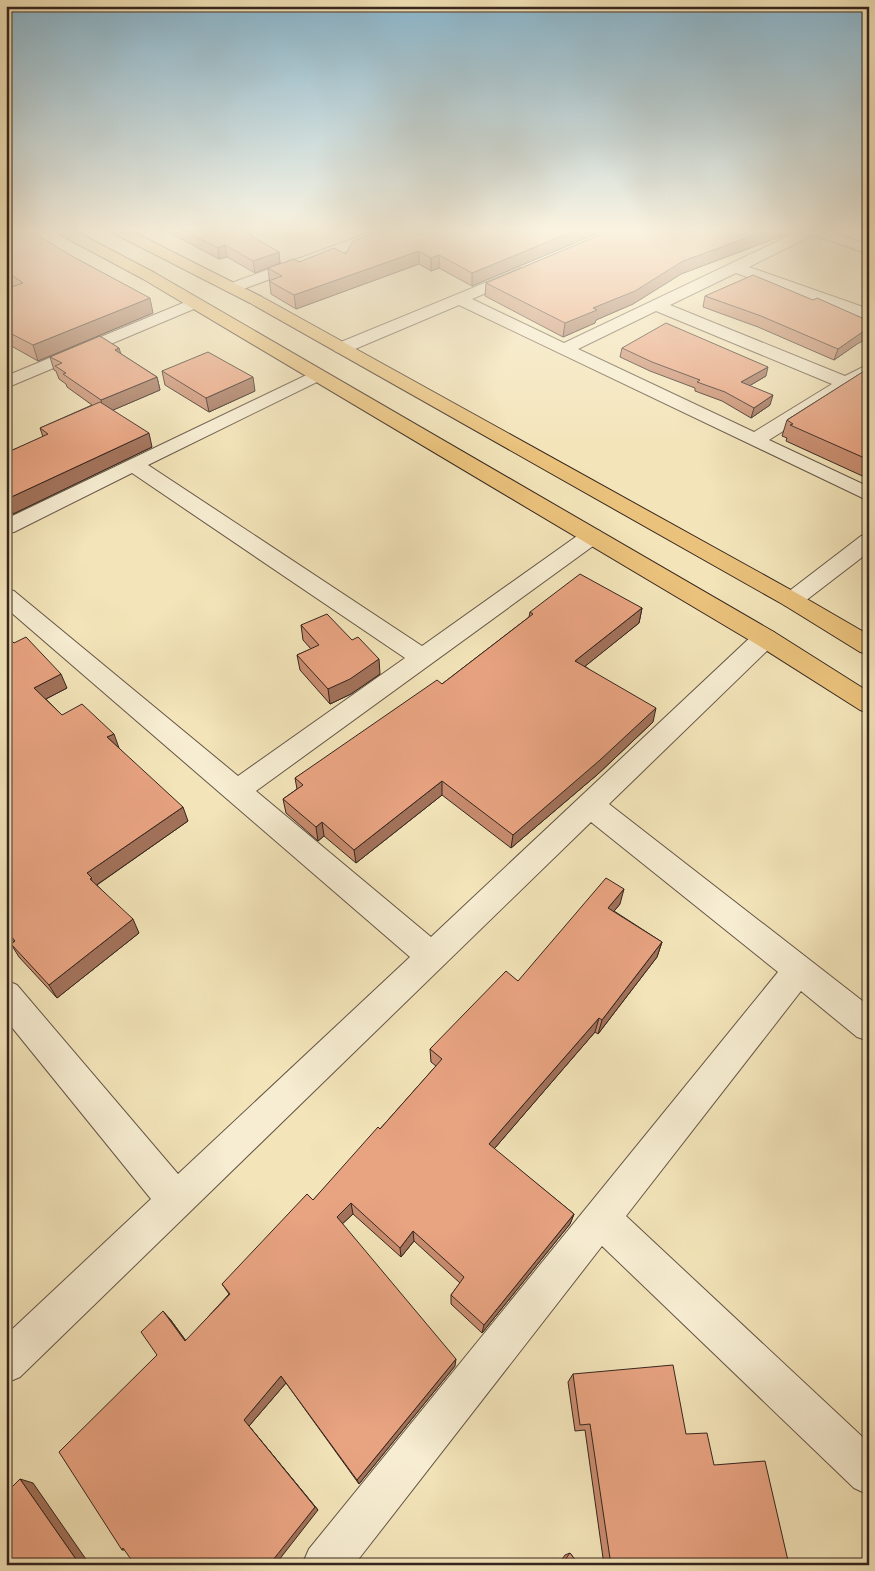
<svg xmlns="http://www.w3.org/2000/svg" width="875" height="1571" font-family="'IM FELL DW Pica',serif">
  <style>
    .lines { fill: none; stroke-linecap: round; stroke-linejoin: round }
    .minor-casing { stroke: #655646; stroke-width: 2 }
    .primary-casing { stroke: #36261f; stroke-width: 2 }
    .minor { fill: #f7edd2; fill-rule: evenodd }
    .primary { fill: #eac27c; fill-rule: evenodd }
    .wall { fill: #c88c6f; stroke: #36261f }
    .shaded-wall { fill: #a2725a; stroke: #36261f }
    .building { fill: #e8a381; stroke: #36261f }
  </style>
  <rect width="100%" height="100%" fill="#f3e4b9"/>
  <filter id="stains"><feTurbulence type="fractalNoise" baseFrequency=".004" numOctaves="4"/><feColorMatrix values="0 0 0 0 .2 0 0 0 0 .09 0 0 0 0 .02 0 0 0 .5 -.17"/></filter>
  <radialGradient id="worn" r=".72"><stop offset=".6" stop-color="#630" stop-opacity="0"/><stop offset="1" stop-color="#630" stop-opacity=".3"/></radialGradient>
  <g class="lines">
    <!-- minor casing -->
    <g class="minor-casing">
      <path id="minor" d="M374,231H394L392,234L238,291H226L224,288L226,285Z
        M799,231H829L869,245V254L813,235L749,267L869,309V320L736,273L670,305L845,376L869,364V377L769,440L869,487V501L459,305L348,352L342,353L336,352L333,348L336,344L521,268L526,270L529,273L526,276L472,299L564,343ZM656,311L832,384L754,432L578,349Z
        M195,298L201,300L203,303L201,306L6,388V376Z
        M317,370L323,371L326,375L323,379L148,465L422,646L584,531L592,529L600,531L603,536L600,541L256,791L431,937L756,632L765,630L774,632L777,638L774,644L609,804L869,1006V1041L857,1037L801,991L626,1216L869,1443V1495L854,1488L602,1246L354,1565H302L309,1549L778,972L591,822L20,1377L6,1383V1335L151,1199L6,1020V980L17,985L178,1174L410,957L6,608V589L14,591L238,776L405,658L132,473L14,532L6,533V519Z
        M869,534V552L800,605L792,607L784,605L780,600L784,595L861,536Z"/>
    </g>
    <!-- primary casing -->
    <g class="primary-casing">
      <path id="primary" d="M57,231H75L155,273L774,632L869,692V713L860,710L756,644L143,279L59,234Z
        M113,231H131L262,297L800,595L869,635V654L860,652L784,605L250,303L115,234Z"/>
    </g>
    <!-- minor -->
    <use href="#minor" class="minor"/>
    <!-- primary -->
    <use href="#primary" class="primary"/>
  </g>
  <!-- wall -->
  <path class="wall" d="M6,231L153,313L38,361L6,343V289L12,287L6,282Z
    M171,231H243L253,236V238L279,252L280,263L255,273L227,257L219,259L172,234Z
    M380,231H603L472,286L439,268L431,271L419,264L296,309L271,294L268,268L299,262L346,254Z
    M609,231H788L787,234L681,274L633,304L596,320L595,323L563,337L485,296L486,283Z
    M705,296L857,344L834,360L758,327L703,307Z
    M622,348L766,376L749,386L770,405L751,418L722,401L695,391V388L650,371L620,357Z
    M121,354L157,377L160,390L113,410L152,447L13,514L6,507V453L43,437L40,428L92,405L67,387L66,384L59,379L56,371L54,370L50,357Z
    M869,368V479L786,441L787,438L782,436L787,420Z
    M162,371L255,391L209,412L165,385Z
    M642,608L639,623L585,666L653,722L598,774L511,848L442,795L356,863L324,836L318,841L286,813L283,799L297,789L295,778L442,684L529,617L530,612Z
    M301,625L380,674L351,694L330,704L300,670L297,655L311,649L303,640Z
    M6,635L14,643L67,688L46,699L62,715L119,748L188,821L97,885L139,933L57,998L19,957L11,944L14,942L6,933Z
    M620,904L614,911L662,942L657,957L598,1034L595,1032L494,1149L574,1214L570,1224L482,1333L451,1304V1295L460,1283L414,1241L401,1257L353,1214L342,1224L455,1366L359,1484L286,1383L249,1426L318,1510L125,1550H122L157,1355L170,1319L186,1341L229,1294L222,1284L313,1200L380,1129L436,1066L431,1062L430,1049L518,981Z
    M573,1374L686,1434L714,1465L789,1565H604L585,1430L575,1431L568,1382Z
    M570,1553L579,1565H558L565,1555Z"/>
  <!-- shaded-wall -->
  <path class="shaded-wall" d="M574,231H603L472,286V273Z
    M766,231H788L787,234L681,274L633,304L596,320L595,323L563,337L565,323L683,261Z
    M225,245L227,257L219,259L218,248Z
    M419,251V264L296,309L294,295Z
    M279,252L280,263L255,273L253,261Z
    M439,255V268L431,271V258Z
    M150,298L153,313L38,361L33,345Z
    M869,329V338L857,344L834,360L838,349L861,333Z
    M119,348L123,361L115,350Z
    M768,367L766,376L739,392L741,382Z
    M157,377L160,390L104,414L101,400Z
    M253,377L255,391L209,412L206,398Z
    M773,395L770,405L751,418L754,408Z
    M149,433L152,447L13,514L7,499Z
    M642,608L639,623L573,676L575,661Z
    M379,659L380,674L351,694L330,704L328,689Z
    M61,674L67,688L40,702L34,688Z
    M656,708L653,722L598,774L511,848L513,835Z
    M114,734L119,748L107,737Z
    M442,781V795L356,863L354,850Z
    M183,807L188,821L95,886L87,873Z
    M322,822L324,836L318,841L316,827Z
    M624,889L620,904L605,922L608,908Z
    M133,919L139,933L57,998L49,985Z
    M662,942L657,957L598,1034L602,1020Z
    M599,1018L595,1032L488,1156L489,1144Z
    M351,1203L353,1214L339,1227L337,1217Z
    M574,1214L570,1224L482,1333L484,1325Z
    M413,1231L414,1241L401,1257L400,1248Z
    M163,1311L170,1319L192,1349L185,1341Z
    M456,1359L455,1366L359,1484L357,1480Z
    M281,1376L286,1383L249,1426L318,1510L275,1565H269L244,1420Z
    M20,1479L33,1483L90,1565H80Z"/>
  <!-- building -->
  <path class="building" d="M6,231H31L70,255L150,298L33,345L6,331V289L23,283L6,271Z
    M185,231H243L253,236H251L279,252L253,261L225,245L218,248Z
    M380,231H574L472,273L439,255L431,258L419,251L294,295L269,281L282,276L268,268L294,259L299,262L334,248L346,254L353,241Z
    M609,231H766L683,261L635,291L593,308L597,310L565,323L486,283Z
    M753,275L813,300L817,298L869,321V329L861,333L838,349L761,316L705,296Z
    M666,323L768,367L741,382L773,395L754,408L725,392L697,382L700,380L652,362L622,348Z
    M100,336L119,348L115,350L157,377L101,400L63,374L66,373L55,366L62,363L50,357Z
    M208,352L253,377L206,398L162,371Z
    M869,368V460L790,425L793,424L787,420Z
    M100,402L149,433L7,499L6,498V453L48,434L40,428Z
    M580,574L642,608L575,661L656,708L600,760L513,835L442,781L354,850L322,822L316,827L283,799L303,785L295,778L437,680L442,684L533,614L530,612Z
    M327,614L352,640L358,637L379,659L350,679L328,689L297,655L319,645L301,625Z
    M6,635L14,643L26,637L61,674L34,688L62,715L82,704L114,734L107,737L183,807L87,873L92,878L90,879L133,919L49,985L11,944L15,941L6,930Z
    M606,878L624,889L608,908L662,942L602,1020L599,1018L489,1144L574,1214L484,1325L451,1295L464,1277L413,1231L400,1248L351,1203L337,1217L456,1359L357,1480L281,1376L244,1420L315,1507L269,1565H135L123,1548L122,1550L59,1452L157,1355L141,1332L163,1311L185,1341L230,1294L222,1284L307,1194L313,1200L378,1127L380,1129L442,1059L430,1049L506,971L518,981Z
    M673,1365L686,1434L707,1433L714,1465L765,1461L789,1565H611L590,1424L580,1425L573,1374Z
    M20,1479L80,1565H6V1493Z
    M570,1553L579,1565H561Z"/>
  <!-- sky -->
  <linearGradient id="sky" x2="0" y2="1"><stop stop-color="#89b8d1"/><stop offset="0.51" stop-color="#faf3e0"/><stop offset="1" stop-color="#faf3e0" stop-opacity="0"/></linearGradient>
  <rect width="875" height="451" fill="url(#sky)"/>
  <!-- margin -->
  <rect width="875" height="1571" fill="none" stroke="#f3e4b9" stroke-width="25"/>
  <rect x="8" y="8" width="860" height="1556" fill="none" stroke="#36261f" stroke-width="2.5"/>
  <rect x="12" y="12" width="850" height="1546" fill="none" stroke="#36261f"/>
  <rect width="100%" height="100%" filter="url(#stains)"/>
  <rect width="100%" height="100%" fill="url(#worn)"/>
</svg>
